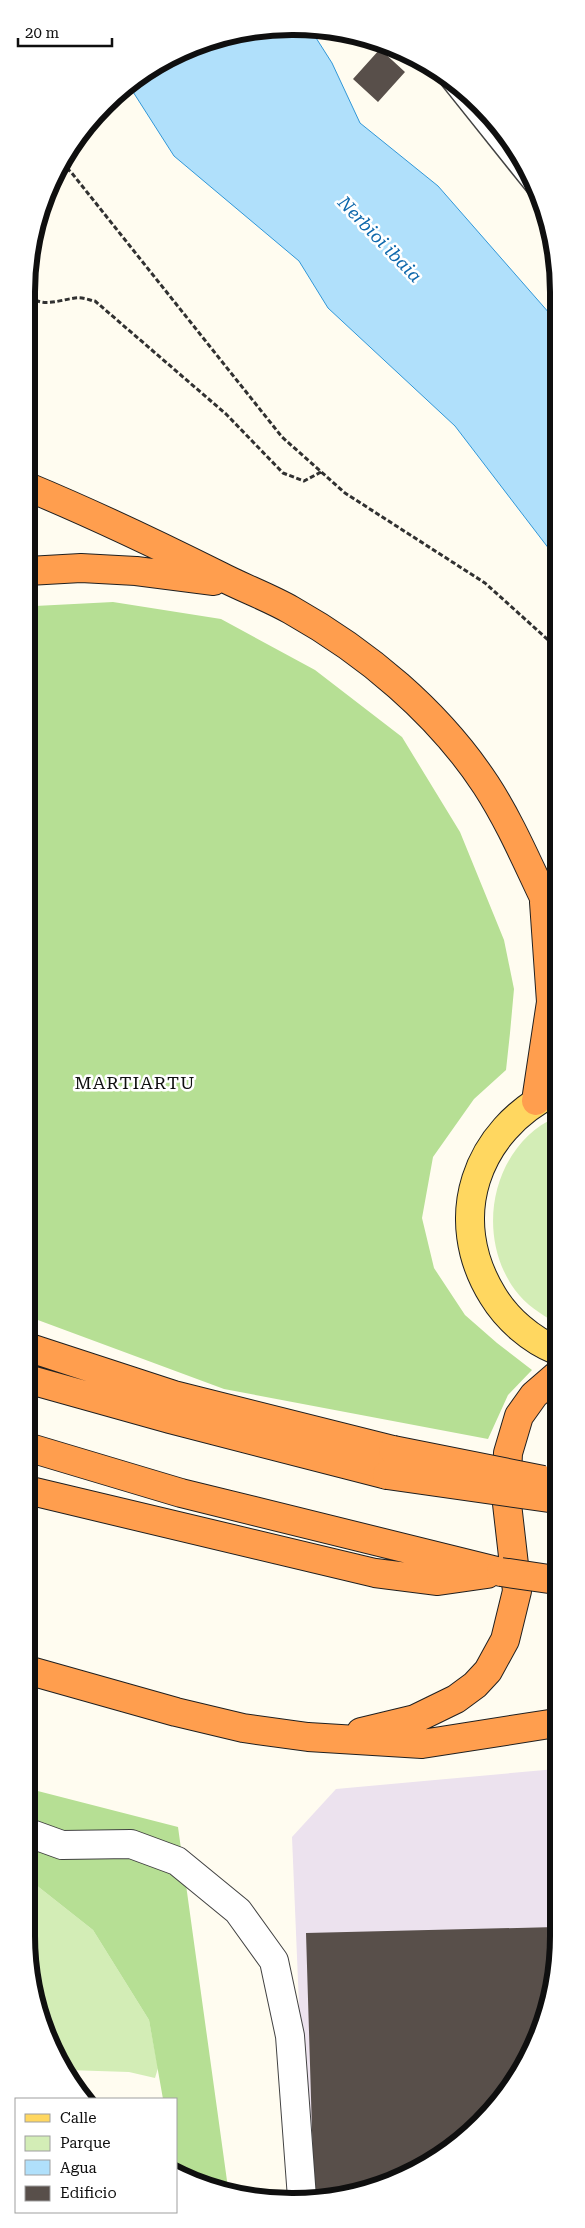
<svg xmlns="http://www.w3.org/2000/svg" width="585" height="2228" font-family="'Roboto Serif',serif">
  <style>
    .industrial { fill: #ece2ee }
    .green { fill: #d3edb6 }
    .forest { fill: #b6df94 }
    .water { fill: #b0e0fb; stroke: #3197d8 }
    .building { fill: #584f4a }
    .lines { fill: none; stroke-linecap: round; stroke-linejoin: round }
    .service-casing { stroke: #424242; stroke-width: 18 }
    .minor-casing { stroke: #424242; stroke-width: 30 }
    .primary-casing { stroke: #202020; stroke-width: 30 }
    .motorway-casing { stroke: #202020; stroke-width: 30 }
    .path { stroke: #313131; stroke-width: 3; stroke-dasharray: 5 2.5; stroke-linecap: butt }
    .service { stroke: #fff; stroke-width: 15 }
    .minor { stroke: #fff; stroke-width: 28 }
    .primary { stroke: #ffd760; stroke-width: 28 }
    .motorway { stroke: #ff9e4e; stroke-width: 28 }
    .motorway-bridge-casing { stroke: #202020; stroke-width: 30; stroke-linecap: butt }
    .motorway-bridge { stroke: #ff9e4e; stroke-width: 28 }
    .labels { text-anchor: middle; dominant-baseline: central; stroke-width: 5; stroke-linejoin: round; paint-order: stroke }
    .water-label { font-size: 18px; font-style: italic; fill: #0d67ab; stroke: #fff }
    .neighbourhood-label { font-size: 18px; letter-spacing: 1px; fill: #0f0f0f; stroke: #fff }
    .rim { fill: none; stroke: #0f0f0f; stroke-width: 6 }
  </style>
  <rect width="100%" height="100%" fill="#fffcf0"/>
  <!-- industrial -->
  <path class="industrial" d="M556,1769V1971L523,2068L455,2147L378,2188L307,2197L292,1837L336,1789Z"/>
  <!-- green -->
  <path class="green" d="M556,1117V1323C541,1314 526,1305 515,1290C474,1234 492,1146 556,1117Z
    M26,1877L93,1930L149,2020L158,2068L155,2078L129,2072L67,2070L46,2037L26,1935Z"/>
  <!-- forest -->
  <path class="forest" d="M113,602L221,619L315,670L402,737L460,832L504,940L514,989L510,1033L506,1070L474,1099L433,1157L422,1218L434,1268L465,1315L497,1343L532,1370L508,1395L488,1439L224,1389L27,1316L28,609L35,606Z
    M26,1788L178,1827L228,2188L176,2175V2099H163L149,2020L93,1930L26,1877Z"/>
  <!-- water -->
  <path class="water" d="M311,30L332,63L360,123L438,186L557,322L556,558L455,426L328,308L299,261L174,156L128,84L131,81L224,35Z"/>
  <!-- building -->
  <path class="building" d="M380,49L405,72L378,102L353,79Z
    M556,1927V1971L523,2068L455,2147L378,2188L314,2196L306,1933Z"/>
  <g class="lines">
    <!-- service casing -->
    <g class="service-casing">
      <path id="service" d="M448,80L536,190"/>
    </g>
    <!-- minor casing -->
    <g class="minor-casing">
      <path id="minor" d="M26,1832L62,1845L131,1844L177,1861L238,1911L274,1961L290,2036L302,2198"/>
    </g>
    <!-- primary casing -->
    <g class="primary-casing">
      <path id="primary" d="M556,1350C531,1340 507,1319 493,1296C445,1219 475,1130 556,1091"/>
    </g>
    <!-- motorway casing -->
    <g class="motorway-casing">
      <path id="motorway" d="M28,487C93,514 156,544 220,576C243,588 268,597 291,610C366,652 438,712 486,785C514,828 533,877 556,922
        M28,571L81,568L136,571L214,581
        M536,1101L551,1002L544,902
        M27,1347L174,1395L393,1450
        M27,1379L170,1419L387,1475
        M27,1447L181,1493L501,1572
        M27,1490L375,1573L438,1581L487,1574
        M27,1670L176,1712L243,1728L308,1737L422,1744L556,1723
        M361,1732L415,1719L456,1699L475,1685L488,1671L505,1640L517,1591L506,1495L508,1453L519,1416L534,1395L556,1376"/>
    </g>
    <!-- path -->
    <path class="path" d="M61,163L71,172L282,437L345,493L485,583L556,647
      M29,296C43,308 59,300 75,298C82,297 89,300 95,301L226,414L283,473L304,481L321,472"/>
    <!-- service -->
    <use href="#service" class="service"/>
    <!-- minor -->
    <use href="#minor" class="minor"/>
    <!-- primary -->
    <use href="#primary" class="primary"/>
    <!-- motorway -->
    <use href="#motorway" class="motorway"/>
    <!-- motorway-bridge casing -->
    <g class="motorway-bridge-casing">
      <path id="motorway-bridge" d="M393,1450L543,1480
        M387,1475L556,1499
        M501,1572L556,1580"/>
    </g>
    <!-- motorway-bridge -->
    <use href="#motorway-bridge" class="motorway-bridge"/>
  </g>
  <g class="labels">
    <!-- water labels -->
    <g class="water-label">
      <text transform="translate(380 239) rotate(46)">Nerbioi ibaia</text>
    </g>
    <!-- neighbourhood labels -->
    <g class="neighbourhood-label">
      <text x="135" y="1082">MARTIARTU</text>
    </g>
  </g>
  <!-- crop -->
  <path d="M0 0H585V2228H0ZM292 35H293A257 257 0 0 1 550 292V1936A257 257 0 0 1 293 2193H292A257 257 0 0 1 35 1936V292A257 257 0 0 1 292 35Z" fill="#fff" fill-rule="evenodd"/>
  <path class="rim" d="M292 35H293A257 257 0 0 1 550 292V1936A257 257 0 0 1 293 2193H292A257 257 0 0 1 35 1936V292A257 257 0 0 1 292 35Z"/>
  <!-- legend -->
  <rect x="15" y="2098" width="162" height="115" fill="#ffffff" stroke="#9f9f9f"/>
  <rect x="25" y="2114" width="25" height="8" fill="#ffd760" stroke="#9f9f9f"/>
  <text x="60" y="2123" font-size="15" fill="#0f0f0f">Calle</text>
  <rect x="25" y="2136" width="25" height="15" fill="#d3edb6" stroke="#9f9f9f"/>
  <text x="60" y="2148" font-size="15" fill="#0f0f0f">Parque</text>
  <rect x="25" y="2160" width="25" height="15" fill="#b0e0fb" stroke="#9f9f9f"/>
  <text x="60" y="2173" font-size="15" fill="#0f0f0f">Agua</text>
  <rect x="25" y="2186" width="25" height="15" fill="#584f4a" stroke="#9f9f9f"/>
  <text x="60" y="2198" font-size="15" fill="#0f0f0f">Edificio</text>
  <!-- scale -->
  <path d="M18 38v8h94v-8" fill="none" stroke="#0f0f0f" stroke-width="2.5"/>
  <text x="25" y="38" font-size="15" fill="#0f0f0f" stroke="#ffffff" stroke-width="4" paint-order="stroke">20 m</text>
</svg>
